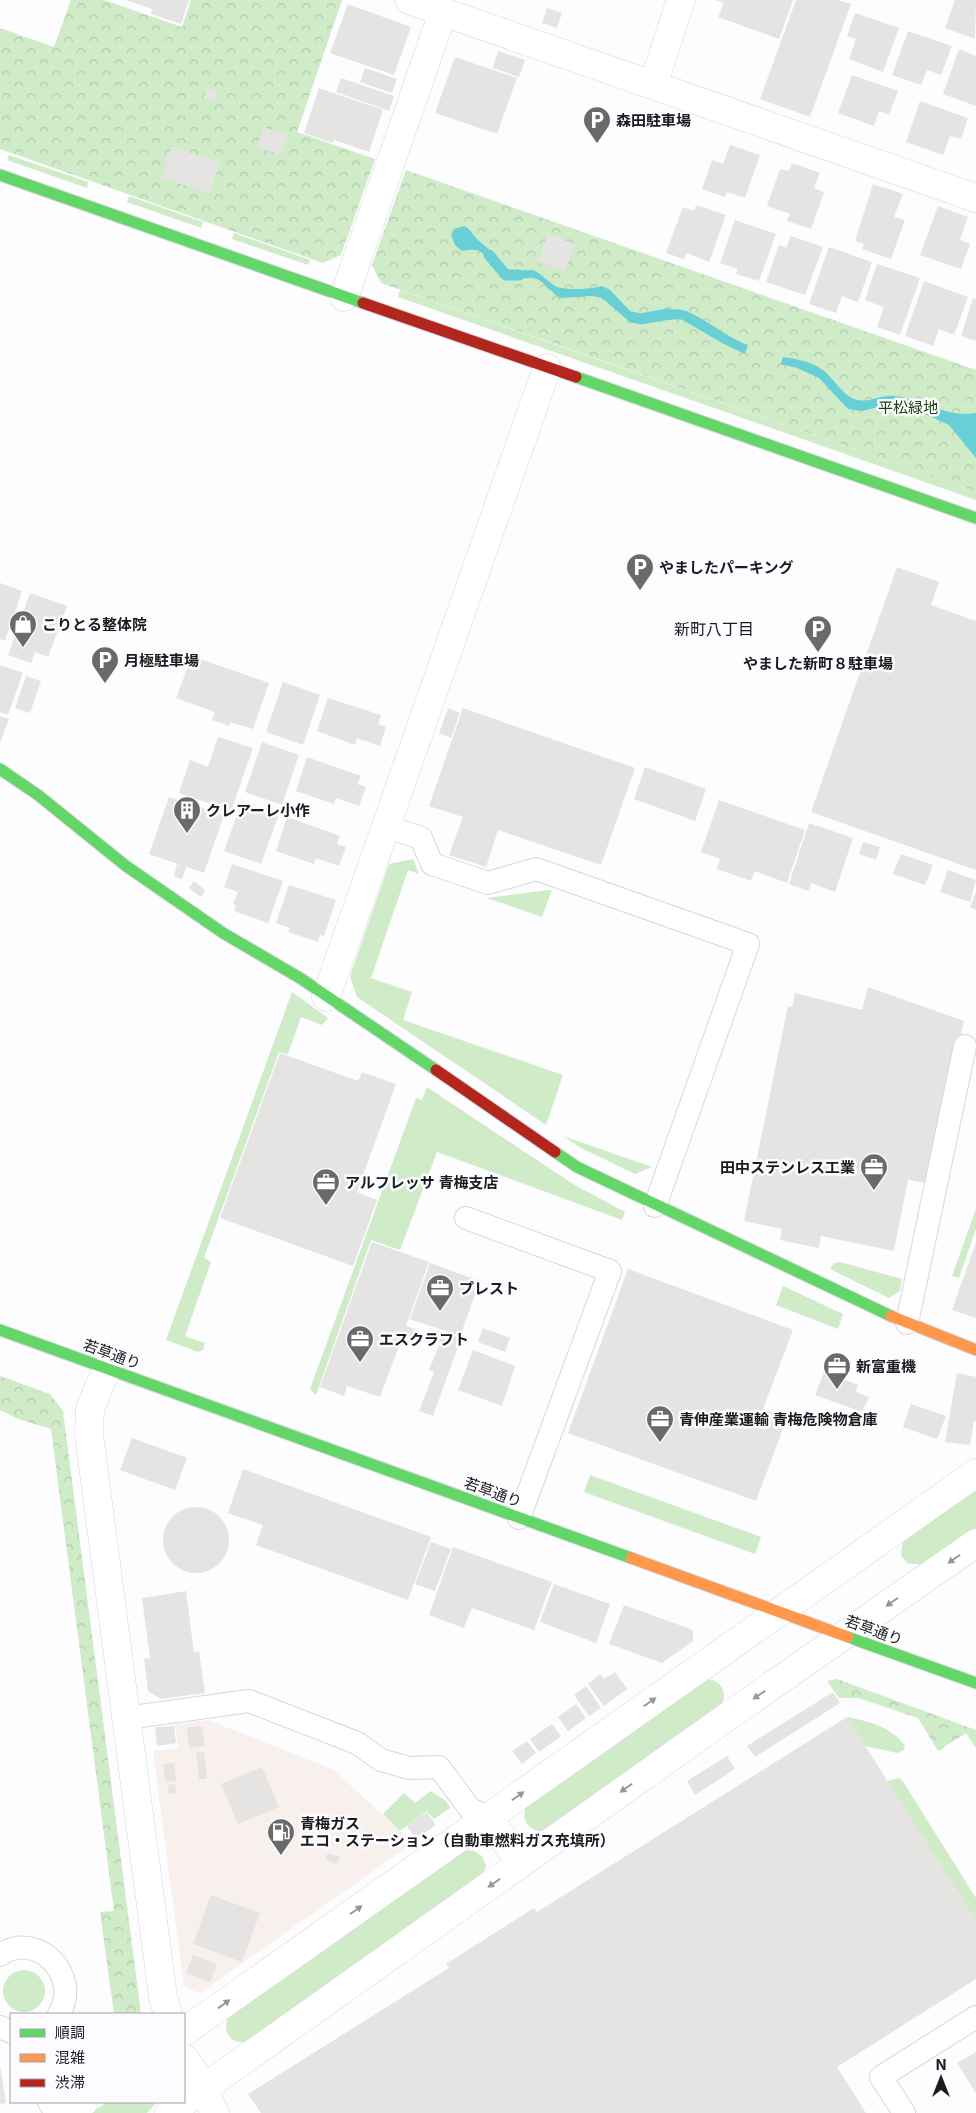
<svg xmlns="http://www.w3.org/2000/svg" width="976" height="2113" font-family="Inter,'Noto Sans JP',sans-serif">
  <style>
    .commercial { fill: #f8f0ed }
    .grass { fill: #cfebc8 }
    .forest { fill: url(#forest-crowns) }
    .water { fill: #67cfd5 }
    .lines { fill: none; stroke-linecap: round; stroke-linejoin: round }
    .stream { stroke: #67cfd5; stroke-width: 11 }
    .building { fill: #e5e4e3 }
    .lane-casing { stroke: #d8d7da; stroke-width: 24 }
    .street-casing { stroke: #d8d7da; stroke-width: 29 }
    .fast-casing { stroke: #d8d7da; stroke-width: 13 }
    .slow-casing { stroke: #d8d7da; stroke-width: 13 }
    .jam-casing { stroke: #d8d7da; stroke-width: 13 }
    .lane { stroke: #fff; stroke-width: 22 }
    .street { stroke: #fff; stroke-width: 28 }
    .fast { stroke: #63d668; stroke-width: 11 }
    .slow { stroke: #ff974d; stroke-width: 11 }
    .jam { stroke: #b3261e; stroke-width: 11 }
    .oneway { fill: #989899 }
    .labels { text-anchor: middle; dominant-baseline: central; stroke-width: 5; stroke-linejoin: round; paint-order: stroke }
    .poi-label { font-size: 15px; font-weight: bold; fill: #1b1a1c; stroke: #fcfbff; text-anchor: start }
    .park-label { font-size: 15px; fill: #1b400f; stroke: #fcfbff }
    .street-label { font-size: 15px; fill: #1b1a1c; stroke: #fcfbff }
    .neighbourhood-label { font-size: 16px; fill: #1b1a1c; stroke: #fcfbff }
  </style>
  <defs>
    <pattern id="forest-crowns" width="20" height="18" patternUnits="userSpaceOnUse" patternTransform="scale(1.25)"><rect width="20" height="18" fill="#cfebc8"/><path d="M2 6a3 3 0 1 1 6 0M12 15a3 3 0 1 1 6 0" fill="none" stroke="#b1c9ab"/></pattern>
  </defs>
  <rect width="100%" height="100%" fill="#fdfcfe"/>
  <!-- commercial -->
  <path class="commercial" d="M208,1720L334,1770L413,1843L200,1993L184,1987L153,1751L178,1748L175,1724Z"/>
  <!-- grass -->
  <path class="grass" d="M9,155L88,182L87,188L7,160Z
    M129,196L203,222L201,228L127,202Z
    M234,233L310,260L308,265L232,239Z
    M400,290L976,492V500L398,297Z
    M413,859L419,874L408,870L371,978L412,992L403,1020L563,1075L546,1125L357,997L350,976L389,864Z
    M549,890H552L542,917L487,898Z
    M292,992L328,1018L322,1025L301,1017L288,1054L279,1052L204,1258L211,1262L185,1336L205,1343L203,1350L198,1352L166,1340Z
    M427,1087L573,1184L625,1212L622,1220L437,1152L400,1250L371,1240L316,1395L310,1389L416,1098L422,1100Z
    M563,1136L652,1167L635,1174L581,1148Z
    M976,1209V1229L959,1278L952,1276Z
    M840,1262L902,1279L900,1291L889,1298L830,1269L834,1263Z
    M783,1286L843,1314L838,1329L776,1305Z
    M590,1475L761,1537L755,1554L584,1492Z
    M976,1488V1528L922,1565L907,1563L901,1555L903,1540Z
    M708,1679C722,1681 727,1692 722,1705L545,1831C530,1833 519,1820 527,1805L703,1681Z
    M847,1717C870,1722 891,1726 905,1746L904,1750L897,1753L865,1746Z
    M898,1778L902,1780L976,1898V1921L887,1781Z
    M431,1791L446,1801L450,1808L434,1819L427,1811L400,1831L383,1814L404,1793L415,1803Z
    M464,1850L474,1851L482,1856L486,1866L482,1876L246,2042C231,2044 222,2032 228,2017Z
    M3 1991a21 21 0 1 1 42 0a21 21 0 1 1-42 0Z
    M107,2102H157L147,2113H91Z"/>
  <!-- forest -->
  <path class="forest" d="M71,0H104L182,27L191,0H342L297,132L375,159L341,255L323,263L0,149V28L54,47Z
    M406,170L976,370V492L381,283L372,265Z
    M0,1376L50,1394L63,1411L141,2014H114L100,1912L114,1911L51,1429L18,1419L0,1410Z
    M837,1679L976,1730V1748L966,1733L938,1751L918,1718L859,1698H839L827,1681Z"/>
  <!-- water -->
  <path class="water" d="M464,226C473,231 472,235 479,241C488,248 495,255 503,264L494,269C485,253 481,247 462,251L455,245L451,235L455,229Z
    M533,270C542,274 547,281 555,286C565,291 592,289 602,286L610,290L633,314H646L647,322L631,323L602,298L592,296L561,298C552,294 547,285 539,280C526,274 514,285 499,277L508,271Z
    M679,309C701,314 723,336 748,345L745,354L722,343L681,319L656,321L654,312Z
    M783,357C796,359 809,361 820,368C833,376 842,396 857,400C869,403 882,394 895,396C925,399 945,418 976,413V458L949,425L925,414L897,406L887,405L862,411L848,409L819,378L797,368L781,364Z"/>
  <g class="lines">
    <!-- stream -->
    <path class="stream" d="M489,255L506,275H519
      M632,317L641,319L668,314"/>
  </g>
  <!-- building -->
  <path class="building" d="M126,0H189L181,24L151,14L152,9Z
    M716,0H793L779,39L718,17L724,3Z
    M796,0H838L851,4L810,117L760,99Z
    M955,0H976L975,39L945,28Z
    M348,4L411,27L394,75L330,53Z
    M547,8L562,13L557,28L542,23Z
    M855,13L899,28L883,72L849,59L856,39L847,36Z
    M908,31L952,46L941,75L927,70L921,85L892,75Z
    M959,49L976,56V106L943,94Z
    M498,51L525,60L519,77L493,68Z
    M455,57L517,78L497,134L435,113Z
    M365,68L397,79L392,93L360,82Z
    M852,75L898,91L889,115L879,111L874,126L838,113Z
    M341,78L394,96L389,111L336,92Z
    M207,88L218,92L214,101L204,98Z
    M319,88L383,110L369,152L334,140L333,143L304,133Z
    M920,101L968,118L961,139L950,136L943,155L906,142Z
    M264,127L288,135L281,155L257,147Z
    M730,145L760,155L745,198L727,192L725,197L702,189L712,160L723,164Z
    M172,146L220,164L209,194L161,177Z
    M792,163L820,173L814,188L824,192L811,229L787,221L790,214L767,206L780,169L789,171Z
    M873,184L903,194L894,217L905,220L891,259L862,249L864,244L855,241Z
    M696,205L726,215L709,262L687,253L684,259L666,253L683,207L694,211Z
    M938,206L968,217L960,240L970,244L961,269L920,255Z
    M735,220L776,234L759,281L736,274L738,269L720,263Z
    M548,234L575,244L565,272L538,262Z
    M791,236L823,247L805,295L766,282L779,245L786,248Z
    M829,247L872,262L858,302L842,296L836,313L809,304Z
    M877,264L920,278L900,335L877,327L884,307L865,300Z
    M924,281L968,297L954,335L939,329L933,346L905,336Z
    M973,298L976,299V341L961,336Z
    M897,567L939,582L931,605L976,621V870L811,812Z
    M0,583L22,591L5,641L0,639Z
    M30,593L67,606L48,657L35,652L31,663L8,655Z
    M192,656L269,683L253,729L230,722L229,726L212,720L215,712L176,698Z
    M0,665L23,673L8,715L0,712Z
    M26,676L41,681L30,713L15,708Z
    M283,682L320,695L303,745L266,732Z
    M328,698L381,715L378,724L386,727L380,746L357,738L355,745L317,731Z
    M448,708L460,713L451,738L439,733Z
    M463,708L635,768L601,865L498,830L486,867L449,855L463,817L429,806Z
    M0,716L9,719L0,743Z
    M218,737L253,748L231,811L179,793L190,760L208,767Z
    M262,742L299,755L282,805L245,792Z
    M307,757L361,776L357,784L366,787L359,806L336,798L334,804L296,791Z
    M645,767L706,789L695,821L634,799Z
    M169,797L224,815L204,873L149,854Z
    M719,800L805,830L787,883L755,871L751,881L717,869L720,859L701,852Z
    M242,801L279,814L261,864L224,851Z
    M287,817L340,836L337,844L346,847L339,866L316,858L314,864L276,851Z
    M809,823L853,838L835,892L811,883L809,891L789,884Z
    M863,842L880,847L876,860L859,854Z
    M901,854L933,865L925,885L893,874Z
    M177,864L186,867L182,879L174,876Z
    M232,864L283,881L268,923L234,911L236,905L233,904L238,892L224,887Z
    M948,870L976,880L970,902L940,892Z
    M194,881L205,890L201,897L189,888Z
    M289,885L336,900L324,936L320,935L318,942L288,932L290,928L276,923Z
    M976,892V910L970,907Z
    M868,987L964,1021L931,1184L908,1180L894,1251L821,1236L819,1248L780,1240L782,1229L744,1221L788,1006L792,1007L795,993L862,1010Z
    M280,1053L358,1081L362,1072L396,1084L357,1192L377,1200L353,1266L220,1218Z
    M372,1242L429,1262L406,1326L416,1329L412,1342L402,1338L380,1397L347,1386L344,1396L320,1387Z
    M976,1242V1318L952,1310Z
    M430,1263L480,1281L460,1336L410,1319Z
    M628,1269L793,1330L763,1409L787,1418L756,1501L568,1433Z
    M483,1328L510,1338L505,1352L478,1342Z
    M436,1330L461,1338L433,1416L419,1411L434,1372L429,1370L440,1343L433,1340Z
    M473,1350L515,1366L502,1406L458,1390Z
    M824,1372L858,1385L856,1392L869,1397L862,1412L815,1395Z
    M957,1373L976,1377V1421H974L970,1445L945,1442Z
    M911,1404L946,1416L937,1439L903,1427Z
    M132,1438L187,1458L175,1490L120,1470Z
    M243,1469L431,1537L408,1600L256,1545L263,1525L228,1513Z
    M163 1540a33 33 0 1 1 66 0a33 33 0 1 1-66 0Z
    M431,1542L451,1549L435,1591L415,1584Z
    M453,1547L552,1582L534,1630L472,1608L464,1628L429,1615Z
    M554,1584L610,1604L596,1643L540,1622Z
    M186,1591L194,1653L199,1651L205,1693L161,1699L148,1691L144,1659L150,1658L142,1598Z
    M624,1605L693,1630V1641L662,1663L609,1644Z
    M615,1672L627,1689L604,1706L588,1684L600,1674L604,1679Z
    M586,1686L601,1708L589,1716L574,1695Z
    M833,1692L840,1703L755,1757L747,1746Z
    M576,1704L586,1718L568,1731L558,1717Z
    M847,1717L976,1921V1979L837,2067L866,2113H261L248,2094L449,1968L446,1964L534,1908L537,1912Z
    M552,1724L561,1736L539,1752L530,1739Z
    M174,1726L176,1743L157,1746L155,1727Z
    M202,1726L205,1746L189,1748L187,1727Z
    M527,1741L536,1753L522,1764L512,1751Z
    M204,1752L207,1779H199L196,1753Z
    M727,1756L735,1769L695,1795L687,1781Z
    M174,1763L176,1781L166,1782L163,1764Z
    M262,1767L279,1807L238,1824L221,1784Z
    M175,1784L176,1793L169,1794L168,1785Z
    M427,1812L436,1825L416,1839L407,1826Z
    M328,1853L340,1857L337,1864L325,1859Z
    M211,1895L260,1913L242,1962L193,1944Z
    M193,1955L217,1964L210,1982L186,1973Z
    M976,2052V2093L957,2063Z
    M0,2066L6,2103L0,2104Z"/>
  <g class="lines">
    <!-- lane casing -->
    <g class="lane-casing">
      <path id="lane" d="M386,826L421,838L432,864L488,883L536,869L748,944L655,1206
        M466,1218L610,1271L519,1518
        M907,1323L965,1046
        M126,1718L249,1701L357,1743L381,1760L409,1768L439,1767L470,1809L488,1817
        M0,1955C37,1929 82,1976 59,2014
        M0,2027L11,2032
        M49,2102L56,2113
        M904,2113L881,2077L976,2017"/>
    </g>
    <!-- street casing -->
    <g class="street-casing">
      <path id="street" d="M409,0L976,198
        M653,85L681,0
        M344,297L443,12
        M326,997L547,368
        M107,1368L90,1409L89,1435L163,1997L168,2014
        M488,1817L521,1863
        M184,2032L976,1473
        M184,2058L198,2078L215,2113
        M68,2113L84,2102
        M169,2113L727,1717L976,1543"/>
    </g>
    <!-- fast casing -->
    <g class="fast-casing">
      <path id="fast" d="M0,175L363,303
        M576,377L976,518
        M0,769L38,795L126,866L223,933L300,978L436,1070
        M555,1152L577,1167L891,1316
        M0,1330L631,1558
        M848,1637L976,1683"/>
    </g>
    <!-- slow casing -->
    <g class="slow-casing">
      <path id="slow" d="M891,1316L976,1350
        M631,1558L848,1637"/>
    </g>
    <!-- jam casing -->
    <g class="jam-casing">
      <path id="jam" d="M363,303L576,377
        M436,1070L555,1152"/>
    </g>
    <!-- lane -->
    <use href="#lane" class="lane"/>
    <!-- street -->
    <use href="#street" class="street"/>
    <!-- fast -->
    <use href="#fast" class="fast"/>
    <!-- slow -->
    <use href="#slow" class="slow"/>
    <!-- jam -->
    <use href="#jam" class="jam"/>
  </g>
  <!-- one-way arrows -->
  <defs><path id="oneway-solid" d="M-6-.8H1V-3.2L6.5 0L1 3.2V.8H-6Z" transform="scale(1.25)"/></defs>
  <g class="oneway">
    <use href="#oneway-solid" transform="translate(954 1559) rotate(145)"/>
    <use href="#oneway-solid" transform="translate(892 1602) rotate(145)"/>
    <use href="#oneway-solid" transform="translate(759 1695) rotate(146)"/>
    <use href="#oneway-solid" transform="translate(650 1702) rotate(-35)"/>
    <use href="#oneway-solid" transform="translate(626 1788) rotate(145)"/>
    <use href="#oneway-solid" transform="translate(518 1796) rotate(-35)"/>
    <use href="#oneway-solid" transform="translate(494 1883) rotate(145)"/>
    <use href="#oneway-solid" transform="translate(356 1910) rotate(-35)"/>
    <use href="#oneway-solid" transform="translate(224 2004) rotate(-36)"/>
  </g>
  <!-- icons -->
  <defs>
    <g id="parking-pin" transform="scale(1.4375)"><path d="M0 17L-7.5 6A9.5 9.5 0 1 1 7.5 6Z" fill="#6a696b" stroke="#fcfbff"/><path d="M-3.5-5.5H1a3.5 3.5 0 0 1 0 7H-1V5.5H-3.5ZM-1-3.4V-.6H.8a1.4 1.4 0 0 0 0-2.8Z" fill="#fff"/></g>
    <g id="shop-pin" transform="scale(1.4375)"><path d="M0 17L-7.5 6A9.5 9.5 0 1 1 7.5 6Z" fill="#6a696b" stroke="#fcfbff"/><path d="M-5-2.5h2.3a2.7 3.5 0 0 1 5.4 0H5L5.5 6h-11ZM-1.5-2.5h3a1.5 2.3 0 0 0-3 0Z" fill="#fff"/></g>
    <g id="building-pin" transform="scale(1.4375)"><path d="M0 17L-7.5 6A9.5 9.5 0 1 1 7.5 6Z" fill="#6a696b" stroke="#fcfbff"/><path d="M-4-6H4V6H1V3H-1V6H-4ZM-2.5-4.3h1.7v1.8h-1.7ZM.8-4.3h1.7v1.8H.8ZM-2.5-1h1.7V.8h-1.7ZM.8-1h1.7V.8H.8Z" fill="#fff"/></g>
    <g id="office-pin" transform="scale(1.4375)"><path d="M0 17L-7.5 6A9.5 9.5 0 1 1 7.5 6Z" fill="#6a696b" stroke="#fcfbff"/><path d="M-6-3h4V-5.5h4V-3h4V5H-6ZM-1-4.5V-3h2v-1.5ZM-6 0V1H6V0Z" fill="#fff"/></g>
    <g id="fuel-pin" transform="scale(1.4375)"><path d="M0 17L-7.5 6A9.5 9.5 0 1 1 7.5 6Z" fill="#6a696b" stroke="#fcfbff"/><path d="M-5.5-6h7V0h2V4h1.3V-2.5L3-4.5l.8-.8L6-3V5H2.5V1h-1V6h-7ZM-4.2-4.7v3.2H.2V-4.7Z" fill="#fff"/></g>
  </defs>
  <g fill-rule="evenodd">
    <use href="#parking-pin" x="597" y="120"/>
    <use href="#parking-pin" x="640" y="567"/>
    <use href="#shop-pin" x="23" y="624"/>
    <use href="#parking-pin" x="818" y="629"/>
    <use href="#parking-pin" x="105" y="660"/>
    <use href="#building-pin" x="187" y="810"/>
    <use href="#office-pin" x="874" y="1167"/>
    <use href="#office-pin" x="326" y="1182"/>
    <use href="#office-pin" x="440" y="1288"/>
    <use href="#office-pin" x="360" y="1339"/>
    <use href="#office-pin" x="837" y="1366"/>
    <use href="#office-pin" x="660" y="1419"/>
    <use href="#fuel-pin" x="281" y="1832"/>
  </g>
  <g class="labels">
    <!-- poi labels -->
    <g class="poi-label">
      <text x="616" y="120">森田駐車場</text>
      <text x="659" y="567">やましたパーキング</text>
      <text x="42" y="624">こりとる整体院</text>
      <text x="124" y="660">月極駐車場</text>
      <text x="818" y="663" text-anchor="middle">やました新町８駐車場</text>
      <text x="206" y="810">クレアーレ小作</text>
      <text x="855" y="1167" text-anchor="end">田中ステンレス工業</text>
      <text x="345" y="1182">アルフレッサ 青梅支店</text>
      <text x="459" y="1288">プレスト</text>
      <text x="379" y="1339">エスクラフト</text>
      <text x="856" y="1366">新富重機</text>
      <text x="679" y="1419">青伸産業運輸 青梅危険物倉庫</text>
      <text x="300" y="1823">青梅ガス<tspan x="300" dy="17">エコ・ステーション（自動車燃料ガス充填所）</tspan></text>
    </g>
    <!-- park labels -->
    <g class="park-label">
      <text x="908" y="407">平松緑地</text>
    </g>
    <!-- street labels -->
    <g class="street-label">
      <text transform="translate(112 1354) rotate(20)">若草通り</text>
      <text transform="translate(493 1492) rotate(20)">若草通り</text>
      <text transform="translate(874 1630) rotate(20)">若草通り</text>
    </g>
    <!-- neighbourhood labels -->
    <g class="neighbourhood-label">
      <text x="714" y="629">新町八丁目</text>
    </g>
  </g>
  <!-- legend -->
  <rect x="10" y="2013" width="175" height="90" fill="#fcfbff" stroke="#a2a1a4"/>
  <rect x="20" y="2029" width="25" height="8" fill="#63d668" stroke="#a2a1a4"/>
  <text x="55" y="2038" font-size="15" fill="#1b1a1c">順調</text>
  <rect x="20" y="2054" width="25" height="8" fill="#ff974d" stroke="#a2a1a4"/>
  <text x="55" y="2063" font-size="15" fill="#1b1a1c">混雑</text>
  <rect x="20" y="2079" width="25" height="8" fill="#b3261e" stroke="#a2a1a4"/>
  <text x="55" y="2088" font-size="15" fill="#1b1a1c">渋滞</text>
  <!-- north arrow -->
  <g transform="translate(941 2078)" stroke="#fcfbff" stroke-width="4" paint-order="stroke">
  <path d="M0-4L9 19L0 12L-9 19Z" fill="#1b1a1c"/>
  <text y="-8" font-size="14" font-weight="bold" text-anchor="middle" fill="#1b1a1c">N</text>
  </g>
</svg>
